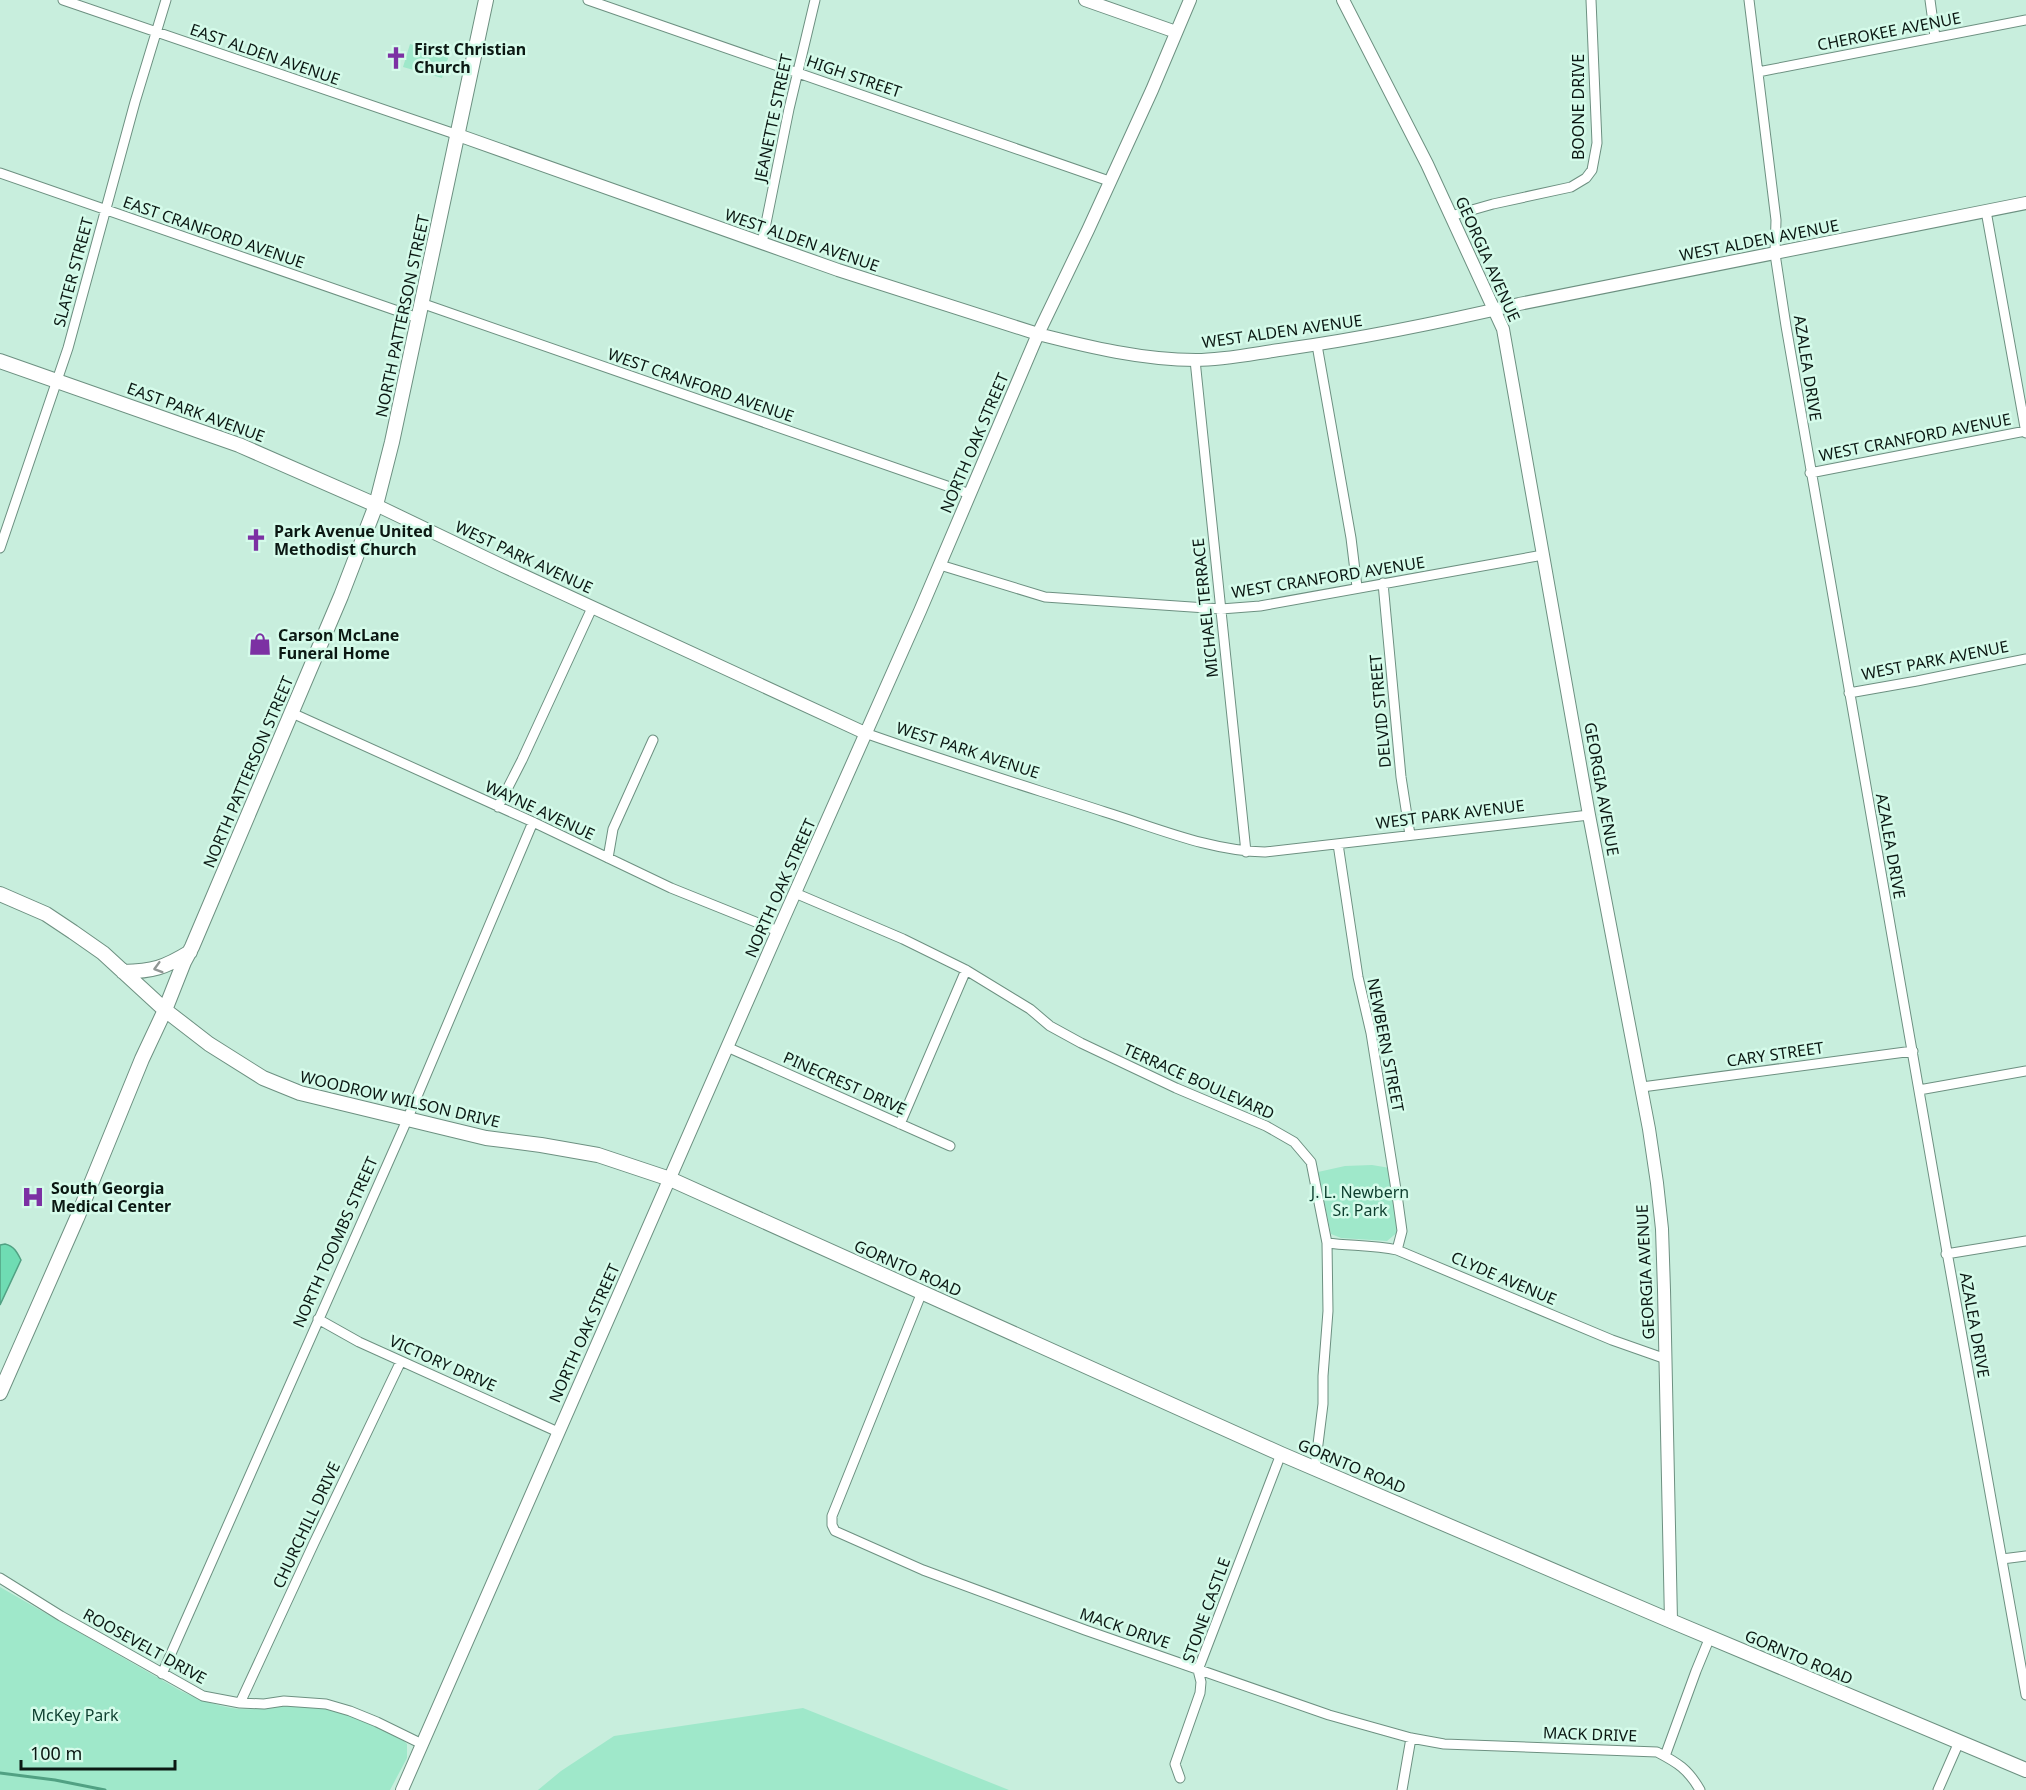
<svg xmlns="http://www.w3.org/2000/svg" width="2026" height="1790" font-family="'Noto Sans',sans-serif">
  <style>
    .green { fill: #9fe8ca }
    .water { fill: #6fdcb3; stroke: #51a183; stroke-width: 1.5 }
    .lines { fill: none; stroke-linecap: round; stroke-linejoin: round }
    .stream { stroke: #51a183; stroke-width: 3 }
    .minor-casing { stroke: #6d9081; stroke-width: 11 }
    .tertiary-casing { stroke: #6d9081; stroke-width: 14 }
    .secondary-casing { stroke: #6d9081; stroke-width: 16 }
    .minor { stroke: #fff; stroke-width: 9 }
    .tertiary { stroke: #fff; stroke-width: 12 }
    .secondary { stroke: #fff; stroke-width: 14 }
    .oneway { stroke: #919795 }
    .labels { text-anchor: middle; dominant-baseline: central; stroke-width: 5; stroke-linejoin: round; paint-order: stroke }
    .street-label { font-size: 16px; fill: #0b1813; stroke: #d5fbea }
    .poi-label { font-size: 16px; font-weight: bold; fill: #0b1813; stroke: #d5fbea; text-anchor: start }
    .park-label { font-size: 16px; fill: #0d3e2e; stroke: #d5fbea }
  </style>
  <rect width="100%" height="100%" fill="#c8eedd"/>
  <!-- green -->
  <path class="green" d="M410,44L449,55L442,78L403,67Z
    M1372,1165L1390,1168L1399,1231L1387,1241L1341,1238L1331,1234L1318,1172L1345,1166Z
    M0,1587L181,1691C205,1702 228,1711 256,1709C278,1707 299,1702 320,1706C348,1711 376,1728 402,1739L407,1744V1758L390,1790H0Z
    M803,1708L1009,1790H538L561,1771L614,1736Z"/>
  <!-- water -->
  <path class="water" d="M5,1244C14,1246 17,1252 21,1260L0,1305V1245Z"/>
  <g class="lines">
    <!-- stream -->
    <path class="stream" d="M0,1773L55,1780L105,1790"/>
    <!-- minor casing -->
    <g class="minor-casing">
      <path id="minor" d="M63,0L458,135
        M588,0L1109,181
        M1749,0L1776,220L1775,254L1786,326C1864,782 1944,1239 2026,1695
        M1930,0L1935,37
        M1758,72L2026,20
        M0,173L418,318
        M1986,211L2026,433
        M1451,216L1493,204L1571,187L1586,178L1592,170L1597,143L1591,0
        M762,243L789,109L815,0
        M421,303L970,494
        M1317,345L1351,538L1357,587
        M1195,360L1246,852
        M1810,473L2026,431
        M0,548L68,348L135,102L166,0
        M940,565L1045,597L1221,609L1260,606L1543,555
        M1383,583L1401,777L1410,835
        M1849,693L1917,681L2026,659
        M292,713L533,822L671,888L778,931
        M865,733C944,761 1025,786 1105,812C1157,828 1210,851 1265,852L1589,815
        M498,807L522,760L592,608
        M1338,844L1358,977L1371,1033L1398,1202L1402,1231L1397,1250
        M608,858L613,829L653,740
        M795,893L903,939L966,970L1030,1009L1050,1026L1081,1043L1176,1088L1266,1126L1294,1142L1311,1162L1327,1243L1328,1311L1323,1376V1404L1315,1468
        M727,1047L950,1146
        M1642,1087L1913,1051
        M1919,1090L2026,1071
        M900,1124L966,970
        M1327,1243C1351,1246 1374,1245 1397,1250L1612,1340L1666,1359
        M1946,1254L2026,1241
        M922,1292L832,1516V1525L835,1531L923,1570L1085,1630L1329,1715L1411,1738L1444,1744L1657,1752C1678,1763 1688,1769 1700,1790
        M318,1319L359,1342L558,1432
        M2002,1559L2026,1556
        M0,1578L61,1616L203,1696L240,1703L264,1704L284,1701L326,1704L350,1711L377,1722L422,1744
        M162,1674L407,1120L533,822
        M240,1703L314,1543L401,1361
        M1665,1756L1696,1671L1710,1637
        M1180,1778L1175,1764L1200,1693L1201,1682L1198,1670L1281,1454
        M1402,1790L1411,1738
        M1938,1790L1959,1742"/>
    </g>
    <!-- tertiary casing -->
    <g class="tertiary-casing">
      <path id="tertiary" d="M1085,0L1176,32
        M1343,0L1427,164L1503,329L1589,815L1649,1129L1657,1183L1662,1229L1664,1290L1671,1621
        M458,135L838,270L1038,334C1089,347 1143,360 1196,360C1226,360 1256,353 1286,349C1364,338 1442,322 1519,304L2026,203
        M376,505L503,566L865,733
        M402,1790L778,931L920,611L1038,334L1088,230L1152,90L1190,0"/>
    </g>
    <!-- secondary casing -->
    <g class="secondary-casing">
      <path id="secondary" d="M0,361L239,445L376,505
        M0,894L46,914L73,932L103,953L165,1010L209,1044L263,1078L300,1093L486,1138L541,1145L598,1155L670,1179L1281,1454L1671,1621L2026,1770
        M123,972C153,971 164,968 190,952
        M0,1393L77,1218L142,1059L165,1010L184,962L192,947L341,596L376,505L392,442L486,0"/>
    </g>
    <!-- minor -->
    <use href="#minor" class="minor"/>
    <!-- tertiary -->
    <use href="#tertiary" class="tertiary"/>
    <!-- secondary -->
    <use href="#secondary" class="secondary"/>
  </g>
  <!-- one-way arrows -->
  <defs><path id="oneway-chevron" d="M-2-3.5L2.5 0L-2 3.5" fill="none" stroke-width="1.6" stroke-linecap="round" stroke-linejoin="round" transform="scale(1.5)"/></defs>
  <use class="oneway" href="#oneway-chevron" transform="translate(158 968) rotate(164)"/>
  <!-- icons -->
  <defs>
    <g id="church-bare" transform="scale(1.8)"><path d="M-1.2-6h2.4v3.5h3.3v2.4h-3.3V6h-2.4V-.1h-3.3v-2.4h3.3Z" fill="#7c31a3" stroke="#d5fbea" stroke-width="2.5" paint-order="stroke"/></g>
    <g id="shop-bare" transform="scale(1.8)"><path d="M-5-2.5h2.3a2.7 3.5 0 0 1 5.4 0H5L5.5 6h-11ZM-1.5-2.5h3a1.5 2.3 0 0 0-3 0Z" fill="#7c31a3" stroke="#d5fbea" stroke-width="2.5" paint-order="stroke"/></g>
    <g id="hospital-bare" transform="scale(1.8)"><path d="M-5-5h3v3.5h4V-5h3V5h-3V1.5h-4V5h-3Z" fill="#7c31a3" stroke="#d5fbea" stroke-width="2.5" paint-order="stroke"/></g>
  </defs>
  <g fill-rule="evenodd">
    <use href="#church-bare" x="396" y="58"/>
    <use href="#church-bare" x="256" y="540"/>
    <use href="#shop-bare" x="260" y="644"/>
    <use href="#hospital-bare" x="33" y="1197"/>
  </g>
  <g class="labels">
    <!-- street labels -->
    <g class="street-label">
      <text transform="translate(1889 31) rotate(-11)">CHEROKEE AVENUE</text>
      <text transform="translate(265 54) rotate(19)">EAST ALDEN AVENUE</text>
      <text transform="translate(854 76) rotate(19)">HIGH STREET</text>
      <text transform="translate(1578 107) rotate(-90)">BOONE DRIVE</text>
      <text transform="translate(773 118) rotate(-78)">JEANETTE STREET</text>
      <text transform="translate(214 232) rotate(19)">EAST CRANFORD AVENUE</text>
      <text transform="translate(802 240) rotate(19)">WEST ALDEN AVENUE</text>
      <text transform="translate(1759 240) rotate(-11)">WEST ALDEN AVENUE</text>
      <text transform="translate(1488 259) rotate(66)">GEORGIA AVENUE</text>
      <text transform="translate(73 272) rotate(-75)">SLATER STREET</text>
      <text transform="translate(402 316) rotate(-78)">NORTH PATTERSON STREET</text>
      <text transform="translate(1282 331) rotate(-8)">WEST ALDEN AVENUE</text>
      <text transform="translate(1808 368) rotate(81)">AZALEA DRIVE</text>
      <text transform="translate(701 385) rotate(19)">WEST CRANFORD AVENUE</text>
      <text transform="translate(196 412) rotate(20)">EAST PARK AVENUE</text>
      <text transform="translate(1915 437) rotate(-11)">WEST CRANFORD AVENUE</text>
      <text transform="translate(974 443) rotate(-67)">NORTH OAK STREET</text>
      <text transform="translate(524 557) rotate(25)">WEST PARK AVENUE</text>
      <text transform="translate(1328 577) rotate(-9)">WEST CRANFORD AVENUE</text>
      <text transform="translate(1205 608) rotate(-96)">MICHAEL TERRACE</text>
      <text transform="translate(1935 660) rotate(-11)">WEST PARK AVENUE</text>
      <text transform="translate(1380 711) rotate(-95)">DELVID STREET</text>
      <text transform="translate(968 750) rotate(18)">WEST PARK AVENUE</text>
      <text transform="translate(248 772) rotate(-67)">NORTH PATTERSON STREET</text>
      <text transform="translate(1602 789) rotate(80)">GEORGIA AVENUE</text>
      <text transform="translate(540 810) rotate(25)">WAYNE AVENUE</text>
      <text transform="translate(1450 814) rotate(-7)">WEST PARK AVENUE</text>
      <text transform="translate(1891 846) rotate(80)">AZALEA DRIVE</text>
      <text transform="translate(780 888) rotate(-66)">NORTH OAK STREET</text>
      <text transform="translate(1386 1045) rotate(79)">NEWBERN STREET</text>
      <text transform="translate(1775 1054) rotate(-8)">CARY STREET</text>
      <text transform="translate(1199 1081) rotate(24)">TERRACE BOULEVARD</text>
      <text transform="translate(845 1083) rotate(24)">PINECREST DRIVE</text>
      <text transform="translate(400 1099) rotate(13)">WOODROW WILSON DRIVE</text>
      <text transform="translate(335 1242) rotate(-66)">NORTH TOOMBS STREET</text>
      <text transform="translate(908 1268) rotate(24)">GORNTO ROAD</text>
      <text transform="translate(1645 1272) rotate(-93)">GEORGIA AVENUE</text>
      <text transform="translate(1504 1278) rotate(23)">CLYDE AVENUE</text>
      <text transform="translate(1975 1325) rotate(80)">AZALEA DRIVE</text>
      <text transform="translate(584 1333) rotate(-66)">NORTH OAK STREET</text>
      <text transform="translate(443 1363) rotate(24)">VICTORY DRIVE</text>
      <text transform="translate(1352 1466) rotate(23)">GORNTO ROAD</text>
      <text transform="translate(306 1525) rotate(-65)">CHURCHILL DRIVE</text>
      <text transform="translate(1206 1610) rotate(-70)">STONE CASTLE</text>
      <text transform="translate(1125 1628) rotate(19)">MACK DRIVE</text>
      <text transform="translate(145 1646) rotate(29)">ROOSEVELT DRIVE</text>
      <text transform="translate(1799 1657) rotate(23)">GORNTO ROAD</text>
      <text transform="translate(1590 1734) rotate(2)">MACK DRIVE</text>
    </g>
    <!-- poi labels -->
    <g class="poi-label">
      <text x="414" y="49">First Christian<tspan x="414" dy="18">Church</tspan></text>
      <text x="274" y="531">Park Avenue United<tspan x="274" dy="18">Methodist Church</tspan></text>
      <text x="278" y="635">Carson McLane<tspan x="278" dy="18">Funeral Home</tspan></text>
      <text x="51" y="1188">South Georgia<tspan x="51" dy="18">Medical Center</tspan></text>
    </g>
    <!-- park labels -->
    <g class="park-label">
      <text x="1360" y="1192">J. L. Newbern<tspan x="1360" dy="18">Sr. Park</tspan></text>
      <text x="75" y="1715">McKey Park</text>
    </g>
  </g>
  <!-- scale -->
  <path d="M21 1760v9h154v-9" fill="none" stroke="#0b1813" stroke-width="3"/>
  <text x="30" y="1760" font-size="18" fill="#0b1813" stroke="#d5fbea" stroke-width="4.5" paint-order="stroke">100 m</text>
</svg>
